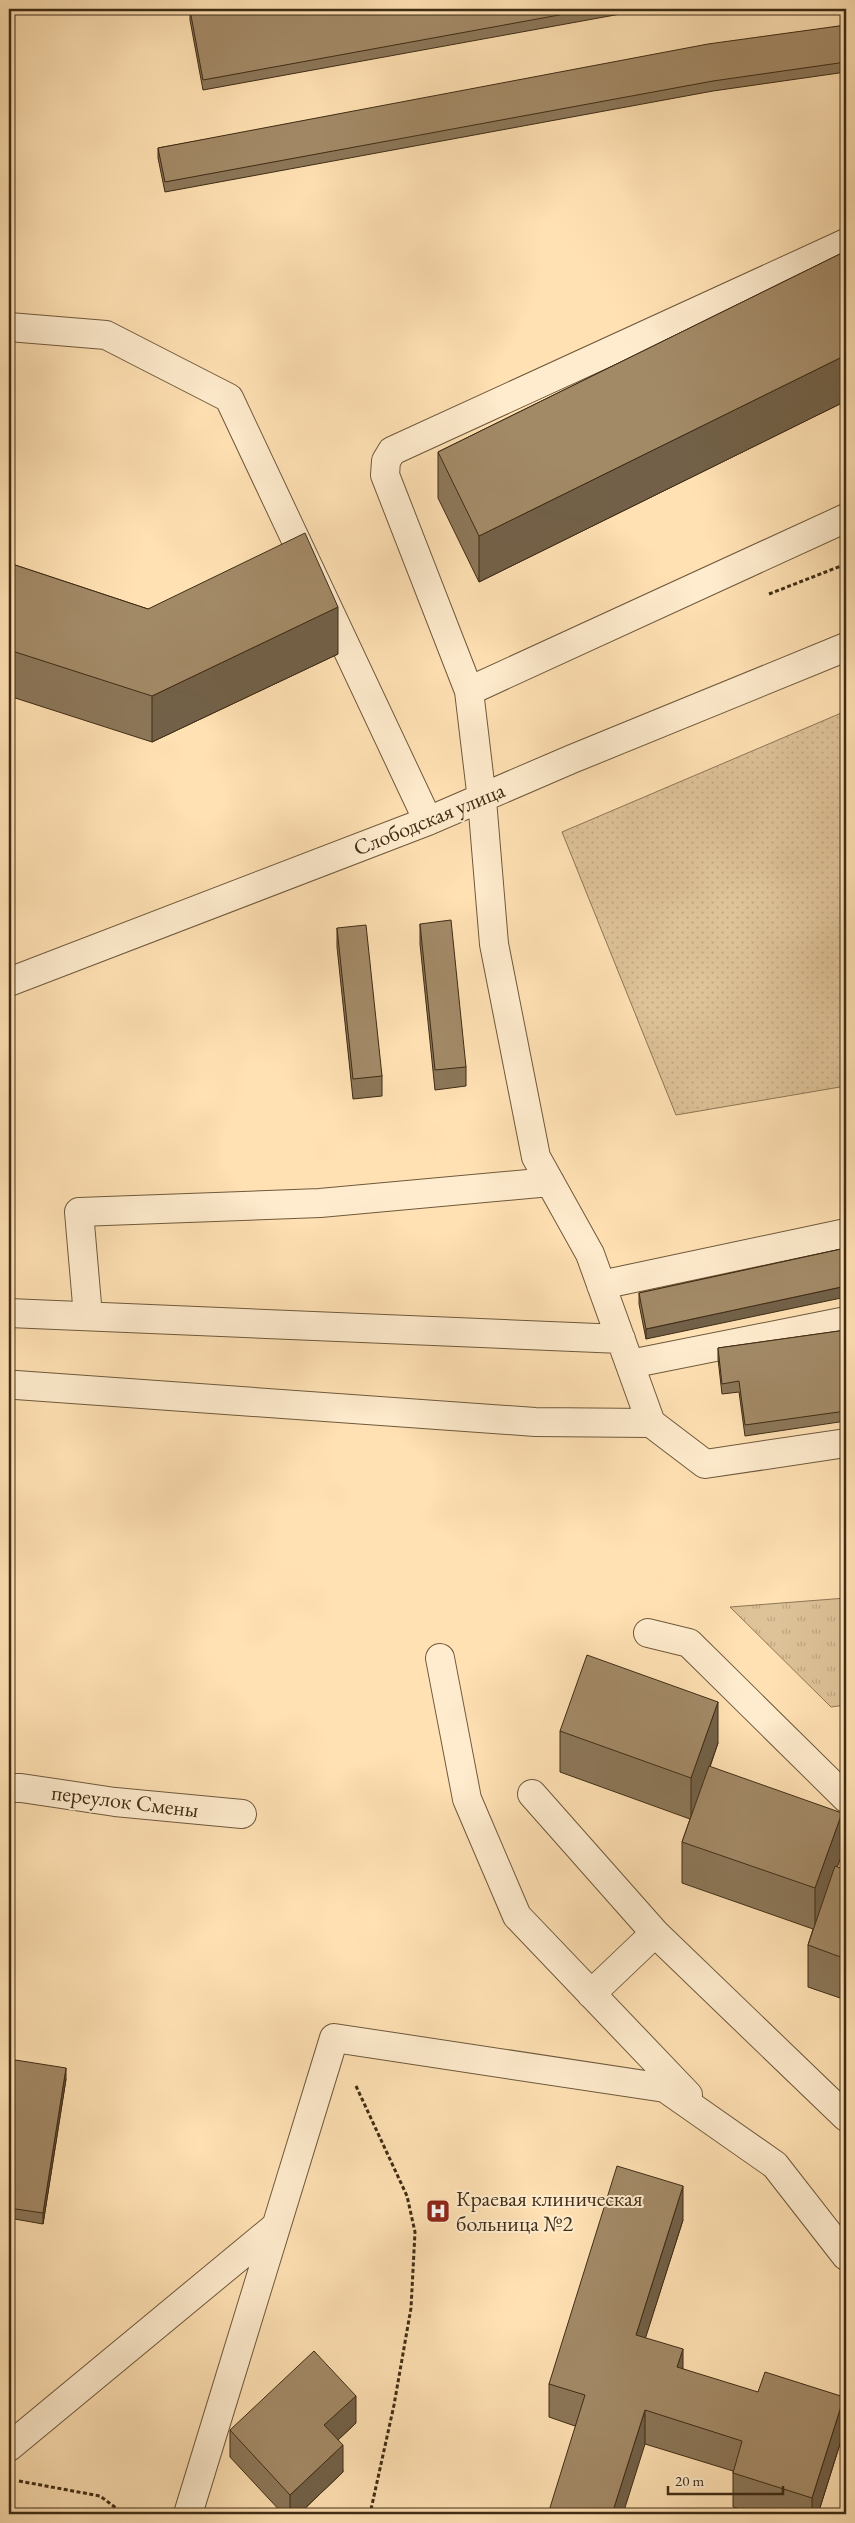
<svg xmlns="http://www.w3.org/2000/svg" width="855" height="2523" font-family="'EB Garamond',serif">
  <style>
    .grass { fill: url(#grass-dots); stroke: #8e7756 }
    .park { fill: url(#park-tufts); stroke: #8e7756 }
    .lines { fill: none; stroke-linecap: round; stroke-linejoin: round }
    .minor-casing { stroke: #6f593c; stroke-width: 30 }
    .path { stroke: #3f2c15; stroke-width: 3; stroke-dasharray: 4 2.5; stroke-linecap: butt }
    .minor { stroke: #ffecce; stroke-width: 28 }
    .wall { fill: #8c7759; stroke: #3f2c15 }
    .shaded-wall { fill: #726148; stroke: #3f2c15 }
    .building { fill: #a38a67; stroke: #3f2c15 }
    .labels { text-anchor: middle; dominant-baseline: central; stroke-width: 4; stroke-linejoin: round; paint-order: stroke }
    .street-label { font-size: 22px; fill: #3f2c15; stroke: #ffecce }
    .poi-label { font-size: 22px; fill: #3f2c15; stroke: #ffecce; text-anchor: start }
  </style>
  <defs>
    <pattern id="grass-dots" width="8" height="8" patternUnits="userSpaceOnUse" patternTransform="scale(1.25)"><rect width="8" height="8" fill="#dec298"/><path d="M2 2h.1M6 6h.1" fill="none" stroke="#c0a782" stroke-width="1.8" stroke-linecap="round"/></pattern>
    <pattern id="park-tufts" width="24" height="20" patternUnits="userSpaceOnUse" patternTransform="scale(1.25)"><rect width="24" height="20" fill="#dec298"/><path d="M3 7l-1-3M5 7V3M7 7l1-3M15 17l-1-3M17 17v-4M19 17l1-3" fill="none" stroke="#c0a782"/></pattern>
  </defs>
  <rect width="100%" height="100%" fill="#ffe1b3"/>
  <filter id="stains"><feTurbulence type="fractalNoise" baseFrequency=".004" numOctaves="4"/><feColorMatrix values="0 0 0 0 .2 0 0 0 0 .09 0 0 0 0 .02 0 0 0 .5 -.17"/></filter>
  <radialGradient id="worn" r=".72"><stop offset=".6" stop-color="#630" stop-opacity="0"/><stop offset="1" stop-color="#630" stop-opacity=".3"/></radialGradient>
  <!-- grass -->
  <path class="grass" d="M846,711V1086L676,1115L562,832Z"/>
  <!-- park -->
  <path class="park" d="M846,1598V1705L831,1707L730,1607Z"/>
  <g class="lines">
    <!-- minor casing -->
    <g class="minor-casing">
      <path id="minor" d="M9,327L106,335L229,398L428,821
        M846,518L469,691L482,800L494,944L536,1157L590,1254L651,1423L705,1464L846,1443
        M469,691L385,475L386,461L392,451L846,243
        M9,982L428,821L572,759L846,647
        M601,1285L846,1233
        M9,1313L621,1339
        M88,1316L79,1212L320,1203L550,1182
        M630,1364L846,1321
        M16,1385L535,1422L651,1423
        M648,1633L689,1643L846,1798
        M440,1658L467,1799L517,1916L688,2095
        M9,1788H21L115,1802L242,1814
        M532,1794L655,1933
        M591,1994L655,1933L846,2117
        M9,2447L275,2227
        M188,2514L334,2038L665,2088L775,2165L846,2256"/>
    </g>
    <!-- path -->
    <path class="path" d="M769,594L846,564
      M356,2086L407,2196L415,2232L411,2308L394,2405L370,2514
      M19,2481L100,2496L124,2514"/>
    <!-- minor -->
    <use href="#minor" class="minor"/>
  </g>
  <!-- wall -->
  <path class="wall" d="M199,9H648L203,90L190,20V10Z
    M846,25V72L713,91L165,192L158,158V148Z
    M846,251V401L479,582L438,498V452Z
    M9,563L148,609L338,654L152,742L9,696Z
    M420,924L466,1067V1086L435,1090L420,944Z
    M337,928L382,1076V1096L353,1099L337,947Z
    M846,1248L646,1339L639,1304V1293Z
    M846,1330V1421L745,1436L739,1392L722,1394L718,1359V1348Z
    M560,1731L718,1743L710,1767L842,1854L837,1867L846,1870V2000L808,1987V1945L813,1929L682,1883V1842L690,1819L560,1772Z
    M9,2059L66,2079L43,2224L9,2218Z
    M683,2220L645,2338L683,2369L844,2431L818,2514H757L733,2507V2471L645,2444L575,2426L549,2417V2384Z
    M356,2423L338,2440L343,2472L299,2514H283L230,2457V2430Z"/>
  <!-- shaded-wall -->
  <path class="shaded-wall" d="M846,355V401L479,582V536Z
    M338,607V654L152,742V696Z
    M846,1286V1297L646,1339V1329Z
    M718,1702V1743L691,1819V1778Z
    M842,1813V1854L815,1930V1888Z
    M66,2068V2079L43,2224V2213Z
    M683,2186V2220L636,2368V2335Z
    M683,2349V2383L677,2367Z
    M356,2396V2423L324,2453V2425Z
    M844,2397V2431L818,2514H812V2498Z
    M645,2410V2444L623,2514H612Z
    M343,2445V2472L299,2514H290V2495Z"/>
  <!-- building -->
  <path class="building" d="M199,9H592L203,80L190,10Z
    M846,25V62L713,81L165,182L158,148L708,44Z
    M846,251V355L479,536L438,452Z
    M305,533L338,607L152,696L9,650V563L148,609Z
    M451,920L466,1067L435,1070L420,924Z
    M366,925L382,1076L353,1079L337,928Z
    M846,1248V1286L646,1329L639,1293Z
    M846,1330V1411L745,1425L739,1381L722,1384L718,1348Z
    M587,1655L718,1702L691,1778L560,1731Z
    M709,1766L842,1813L815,1888L682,1842Z
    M835,1866L846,1870V1959L808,1945Z
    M9,2059L66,2068L43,2213L9,2208Z
    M617,2166L683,2186L636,2335L683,2349L677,2367L758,2392L765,2372L844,2397L812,2498L733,2473L742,2441L645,2410L612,2514H548L585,2395L549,2384Z
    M314,2351L356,2396L324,2425L343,2445L290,2495L230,2430Z"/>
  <!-- icons -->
  <defs>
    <g id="hospital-square" transform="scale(1.25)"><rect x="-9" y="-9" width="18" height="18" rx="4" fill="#8f2418" stroke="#ffecce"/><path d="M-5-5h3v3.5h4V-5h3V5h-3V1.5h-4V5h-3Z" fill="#fff"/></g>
  </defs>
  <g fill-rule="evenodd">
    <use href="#hospital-square" x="438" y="2211"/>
  </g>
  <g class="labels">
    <!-- street labels -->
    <g class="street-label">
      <text transform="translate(429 819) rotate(-22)">Слободская улица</text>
      <text transform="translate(125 1801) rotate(7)">переулок Смены</text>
    </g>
    <!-- poi labels -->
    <g class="poi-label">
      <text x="456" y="2198">Краевая клиническая<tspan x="456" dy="25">больница №2</tspan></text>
    </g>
  </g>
  <!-- margin -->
  <rect width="855" height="2523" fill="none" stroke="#ffe1b3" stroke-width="30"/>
  <rect x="10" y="10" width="835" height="2503" fill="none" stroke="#3f2c15" stroke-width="2.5"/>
  <rect x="15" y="15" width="825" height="2493" fill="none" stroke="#3f2c15"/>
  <!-- scale -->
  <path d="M668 2486v8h115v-8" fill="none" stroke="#3f2c15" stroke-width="2.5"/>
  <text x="675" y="2486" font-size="15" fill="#3f2c15" stroke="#ffecce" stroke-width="4" paint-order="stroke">20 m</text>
  <rect width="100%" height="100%" filter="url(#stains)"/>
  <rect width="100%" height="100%" fill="url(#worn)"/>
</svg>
